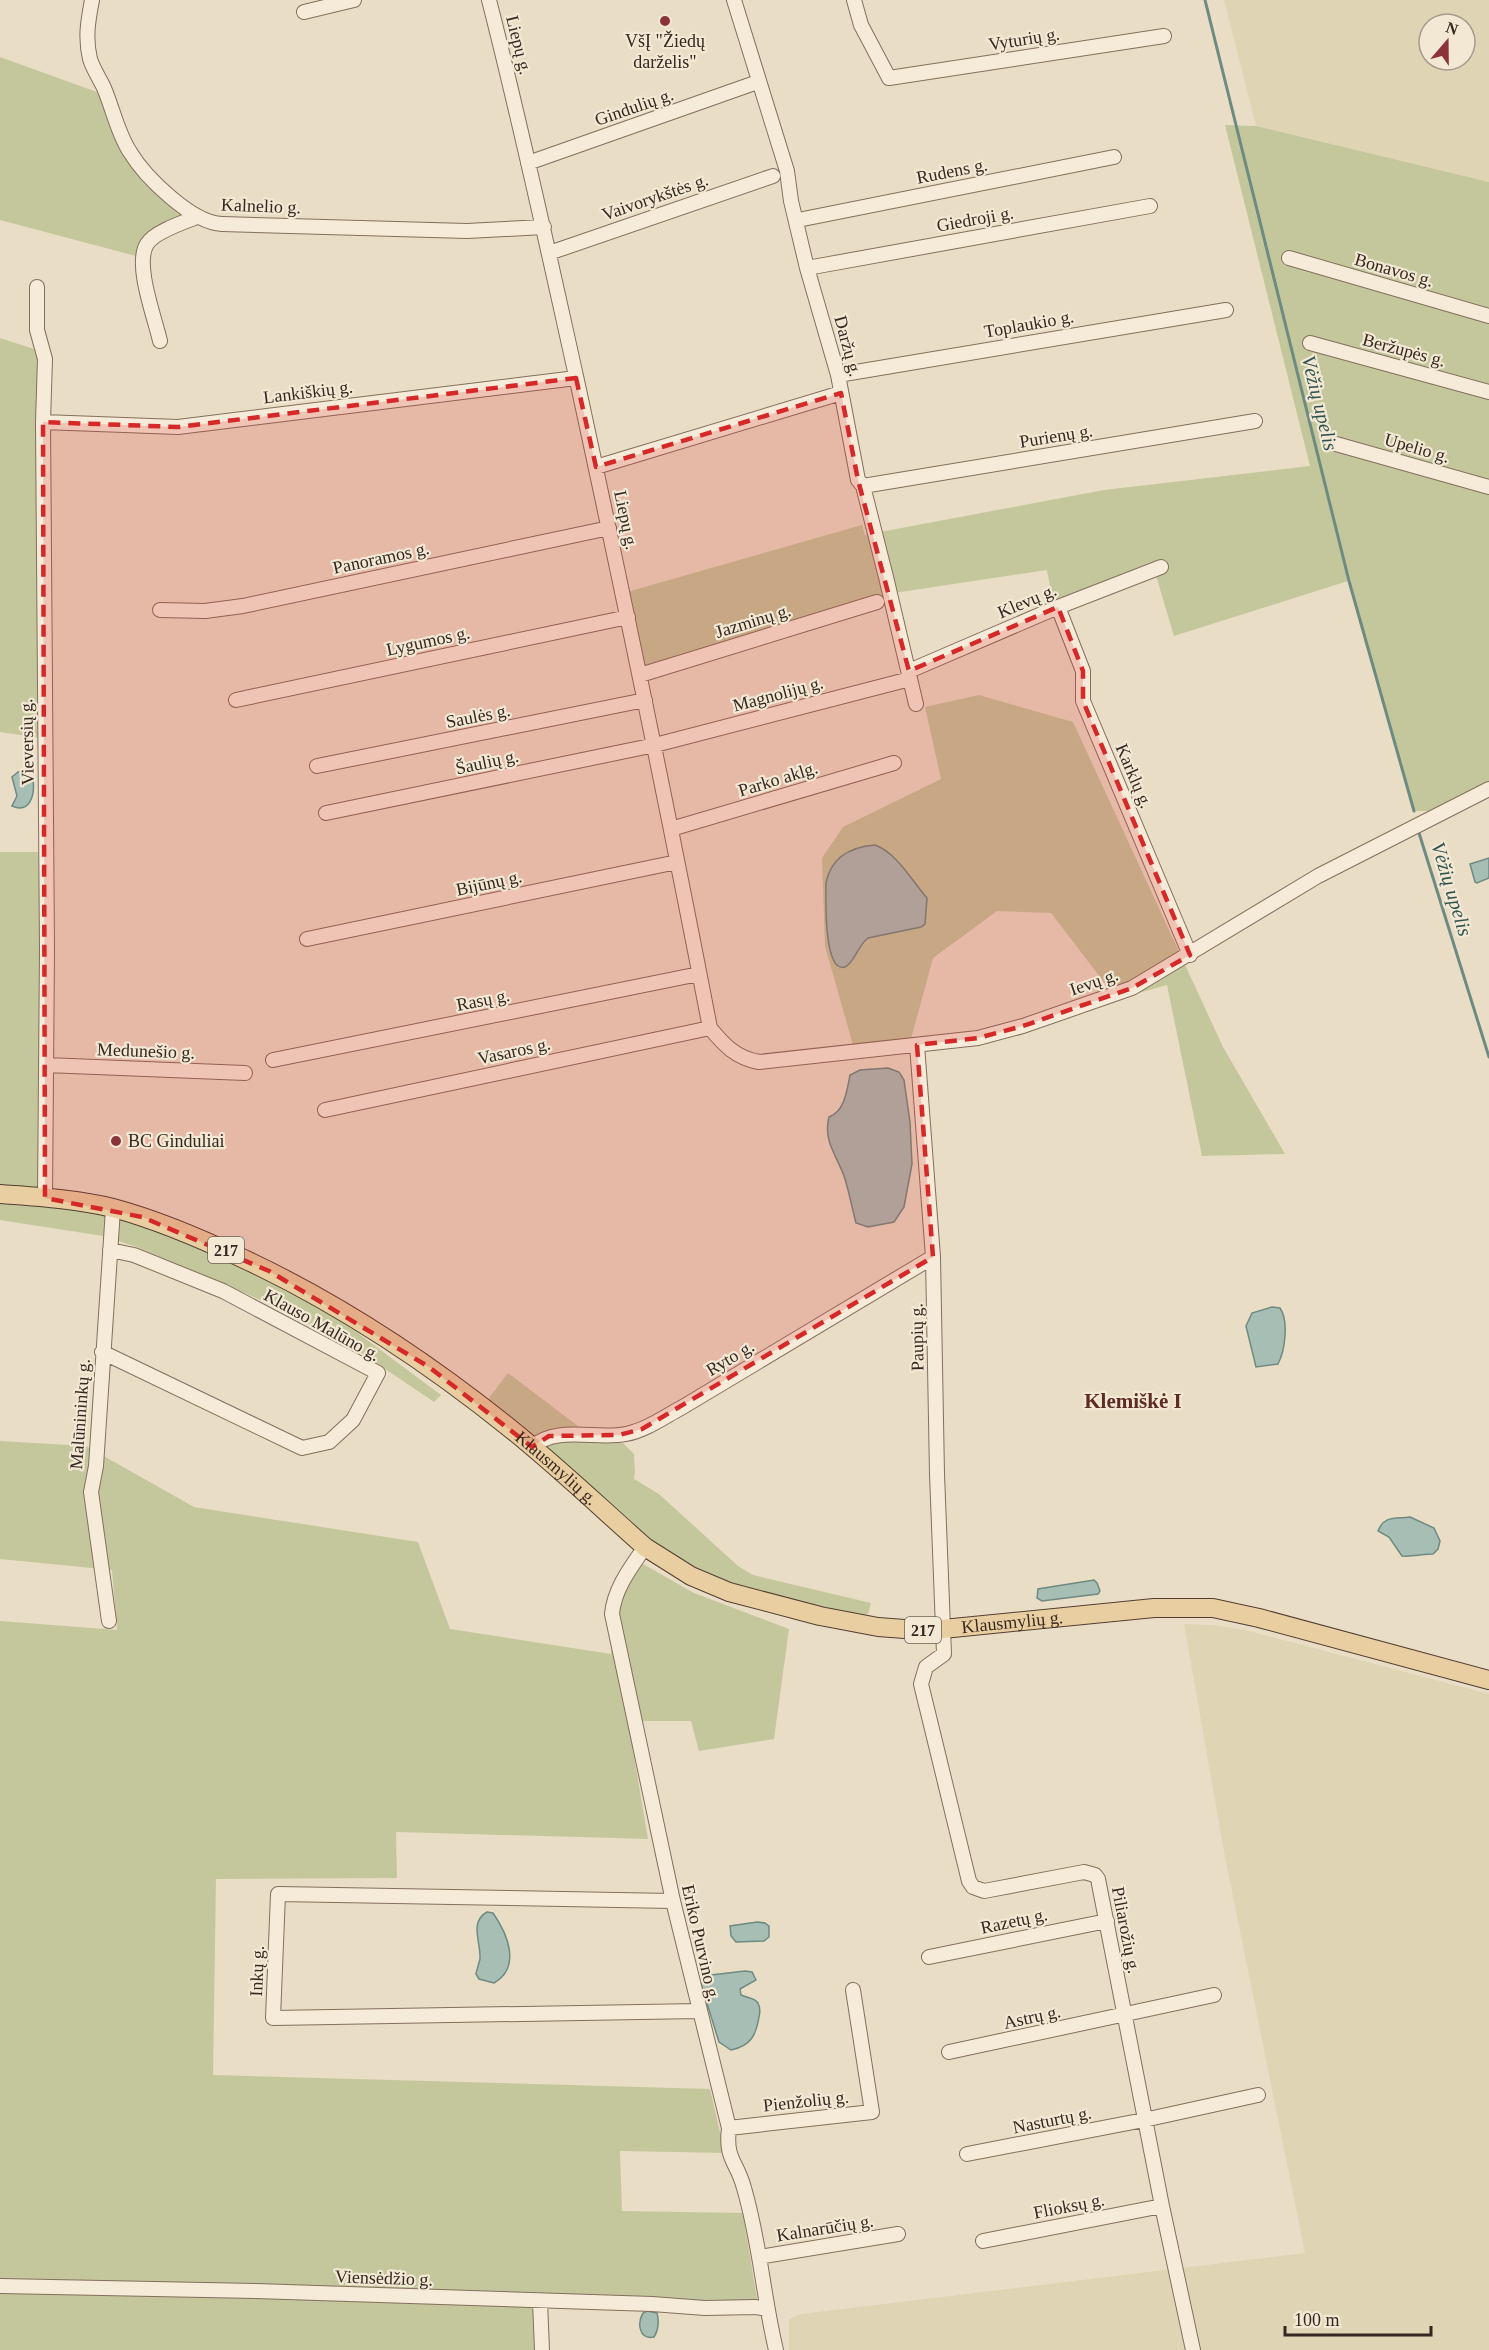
<svg xmlns="http://www.w3.org/2000/svg" width="1489" height="2350" font-family="Georgia,serif">
  <style>
    .farmland { fill: #dfd5b4; fill-rule: evenodd }
    .green { fill: #c4c79b; fill-rule: evenodd }
    .water { fill: #a7beb5; stroke: #6e8b82; stroke-width: 1.5 }
    .lines { fill: none; stroke-linecap: round; stroke-linejoin: round }
    .stream { stroke: #6e8b82; stroke-width: 3 }
    .minor-casing { stroke: #836f5d; stroke-width: 16 }
    .major-casing { stroke: #513e31; stroke-width: 20 }
    .minor { stroke: #f5ebd8; stroke-width: 14 }
    .major { stroke: #e9cea1; stroke-width: 18 }
    .marked { fill: #d62828; fill-opacity: 0.2; stroke: #d62828; stroke-width: 4.5; stroke-dasharray: 12 8; stroke-linejoin: round }
    .poi-dot { fill: #8c3339; stroke: #f2e8d4; stroke-width: 2 }
    .labels { text-anchor: middle; dominant-baseline: central; stroke-width: 4.5; stroke-linejoin: round; paint-order: stroke }
    .shield { fill: #f2e8d4; stroke: #6e6256; stroke-width: 1.5 }
    .shield-label { font-size: 16px; font-weight: bold; fill: #352820 }
    .street-label { font-size: 18px; fill: #352820; stroke: #f2e8d4 }
    .poi-label { font-size: 18px; fill: #352820; stroke: #f2e8d4 }
    .water-label { font-size: 20px; font-style: italic; fill: #30534f; stroke: #f2e8d4 }
    .quarter-label { font-size: 21px; font-weight: bold; fill: #5d2c23; stroke: #f2e8d4 }
  </style>
  <rect width="100%" height="100%" fill="#eaddc6"/>
  <!-- farmland -->
  <path class="farmland" d="M1224,0H1489V182L1256,126ZM1429,24H1465V60H1429Z
    M1184,1624L1214,1625L1245,1630L1489,1694V2350H789V2319L801,2314L1305,2253L1224,1852Z"/>
  <!-- green -->
  <path class="green" d="M0,57L97,92L124,155L186,213L142,241L136,256L0,220Z
    M1225,125L1256,126L1489,182V782L1430,811H1414L1348,581L1174,636L1152,562L1053,602L1047,570L894,593L880,532L1104,490L1310,466Z
    M0,338L37,350L41,738L0,732Z
    M862,525L865,535L871,534L886,596L644,667L627,592Z
    M979,695L1073,722L1223,1047L1285,1154L1202,1156L1167,985L1117,999L1051,913L997,911L933,958L911,1039L853,1045L825,946L822,858L843,827L941,779L925,707ZM875,845L877,935C872,936 867,937 864,941C857,947 852,969 841,967C824,965 825,899 826,885C826,878 830,868 834,863C844,850 859,847 875,845Z
    M0,852H38L43,965L42,1179L38,1189H0Z
    M0,1201L68,1205L117,1216L231,1262L339,1319L441,1395L434,1402L357,1350L270,1304L137,1247L103,1236L0,1220Z
    M508,1373L599,1442L623,1443L634,1454L635,1472L634,1479L659,1494L738,1566L753,1575L871,1603L868,1614L859,1616L750,1590L702,1572L680,1560L660,1548L521,1429L486,1402Z
    M0,1441L86,1446L194,1507L418,1542L450,1629L611,1654L613,1601L636,1560L694,1593L789,1629L774,1739L699,1751L691,1721H628L648,1839L396,1832L397,1878L216,1879L213,2075L710,2089L725,2153L620,2151L622,2211L743,2213L758,2305L535,2298L537,2350H0V1621L117,1630L112,1570L0,1559Z"/>
  <!-- water -->
  <path class="water" d="M25,771L33,780C35,795 30,814 12,806L17,796L12,777L18,772Z
    M875,845C897,853 912,881 927,898L925,924L921,927L868,938C859,944 853,965 845,967C823,974 826,895 826,883C831,857 850,847 875,845Z
    M1489,858V878L1477,883L1475,882L1470,864Z
    M888,1068L899,1072L904,1080L910,1122L912,1164L904,1207L894,1222L868,1227L856,1223C852,1208 849,1191 844,1176C836,1154 823,1141 829,1117C845,1111 847,1090 850,1075L860,1070Z
    M1272,1307L1280,1308C1289,1321 1285,1351 1278,1364L1256,1367L1246,1326L1252,1313Z
    M1410,1517L1434,1528L1440,1541L1438,1549L1433,1554C1423,1554 1412,1557 1402,1556L1389,1537L1378,1531C1384,1515 1396,1519 1410,1517Z
    M1094,1580L1097,1583L1100,1591L1098,1594L1042,1601L1037,1598L1038,1589Z
    M487,1912L493,1913C507,1933 522,1967 494,1983L479,1979L476,1974C477,1969 479,1963 480,1959C481,1942 469,1922 487,1912Z
    M757,1922L765,1923L769,1926V1937L764,1941L736,1942L731,1936L730,1926Z
    M745,1971L752,1972L756,1980L740,1989L741,1995C747,1998 754,1997 758,2003C760,2007 760,2013 759,2017C756,2035 751,2046 731,2050L719,2042L701,1984L711,1975Z
    M647,2311L657,2313C659,2321 659,2329 654,2337C639,2340 637,2323 643,2313Z"/>
  <g class="lines">
    <!-- stream -->
    <path class="stream" d="M1205,0L1349,581L1414,811
      M1419,833L1489,1057"/>
    <!-- minor casing -->
    <g class="minor-casing">
      <path id="minor" d="M92,0C88,21 85,38 90,59C93,69 100,79 104,88C113,109 118,134 130,152C145,177 192,223 222,224L467,231L544,227
        M489,0C521,125 548,250 576,376C623,593 668,810 710,1028C724,1045 736,1058 759,1062L978,1038L1023,1026L1132,988L1318,876L1489,789
        M734,0L787,171L791,201L807,268L838,375L858,480L863,486L886,577L916,704
        M854,0L861,25L889,78L1164,36
        M304,12L354,0
        M528,163L752,84
        M798,220L1114,157
        M549,253L773,176
        M1289,258L1489,316
        M807,268L1150,206
        M37,287V330L45,359L43,422L47,950L45,1198
        M160,341C155,318 134,264 147,244C154,232 184,222 197,217
        M1310,343L1489,392
        M838,375L1226,310
        M43,422L178,427L576,378
        M1336,444L1489,487
        M596,467L841,393
        M863,486L1255,421
        M1058,607L1083,671V701L1190,955
        M160,610L205,611L243,606L609,528
        M909,671L1058,607L1161,567
        M640,675L877,602
        M236,700L628,617
        M317,766L645,700
        M326,813L655,745L910,679
        M671,829L894,763
        M307,939L677,862
        M917,1045L933,1257L937,1474L944,1654L926,1667L921,1684L969,1881L973,1887L984,1891L1084,1872L1095,1875L1098,1879L1162,2206L1193,2350
        M273,1060L699,974
        M46,1065L245,1073
        M325,1110L710,1028
        M102,1352L302,1448L329,1442L353,1420L378,1373L223,1291L134,1255L110,1250
        M532,1447C557,1425 596,1440 626,1434C646,1430 664,1417 681,1408L933,1257
        M645,1547C631,1567 614,1589 612,1614L673,1901L729,2128C725,2160 737,2161 744,2188C760,2242 763,2296 776,2350
        M109,1621L91,1492L96,1466L113,1209
        M673,1901L278,1894L273,2018L699,2011
        M929,1957L1107,1921
        M949,2052L1214,1995
        M729,2128L872,2112L853,1990
        M967,2154L1144,2120L1258,2095
        M983,2241L1162,2206
        M759,2257L898,2234
        M0,2286L256,2291L652,2304L705,2308L756,2307L766,2309
        M540,2301L542,2350"/>
    </g>
    <!-- major casing -->
    <g class="major-casing">
      <g id="major">
        <path id="s1" d="M0,1194C38,1197 76,1199 113,1208C158,1220 202,1239 244,1259C340,1304 429,1363 512,1430C558,1467 601,1508 645,1547L691,1576L729,1592L820,1616L878,1627L918,1630L943,1629L1154,1608H1213L1259,1618L1489,1680"/>
      </g>
    </g>
    <!-- minor -->
    <use href="#minor" class="minor"/>
    <!-- major -->
    <use href="#major" class="major"/>
  </g>
  <!-- marked area -->
  <path class="marked" d="M576,378L596,467L841,393L858,480L909,671L1058,607L1083,671V701L1190,955L1132,988L1023,1026L978,1038L917,1045L933,1257L642,1429L619,1435L549,1436L532,1447L429,1367L269,1271L142,1217L45,1198L43,422L178,427Z"/>
  <!-- markers -->
  <g class="poi-dot">
    <circle cx="665" cy="21" r="6"/>
    <circle cx="116" cy="1141" r="6"/>
  </g>
  <g class="labels">
    <!-- shield labels -->
    <g class="shield">
      <rect x="208" y="1237" width="36" height="26" rx="4.5"/>
      <rect x="905" y="1617" width="36" height="26" rx="4.5"/>
    </g>
    <g class="shield-label">
      <text x="226" y="1250">217</text>
      <text x="923" y="1630">217</text>
    </g>
    <!-- street labels -->
    <g class="street-label">
      <text transform="translate(1024 39) rotate(-9)">Vyturių g.</text>
      <text transform="translate(519 45) rotate(76)">Liepų g.</text>
      <text transform="translate(634 107) rotate(-19)">Gindulių g.</text>
      <text transform="translate(952 171) rotate(-11)">Rudens g.</text>
      <text transform="translate(655 197) rotate(-19)">Vaivorykštės g.</text>
      <text transform="translate(261 206) rotate(2)">Kalnelio g.</text>
      <text transform="translate(975 219) rotate(-10)">Giedroji g.</text>
      <text transform="translate(1394 270) rotate(16)">Bonavos g.</text>
      <text transform="translate(1029 324) rotate(-10)">Toplaukio g.</text>
      <text transform="translate(848 346) rotate(75)">Daržų g.</text>
      <text transform="translate(1404 350) rotate(15)">Beržupės g.</text>
      <text transform="translate(308 392) rotate(-7)">Lankiškių g.</text>
      <text transform="translate(1056 436) rotate(-9)">Purienų g.</text>
      <text transform="translate(1417 448) rotate(16)">Upelio g.</text>
      <text transform="translate(626 520) rotate(78)">Liepų g.</text>
      <text transform="translate(381 558) rotate(-12)">Panoramos g.</text>
      <text transform="translate(1027 601) rotate(-23)">Klevų g.</text>
      <text transform="translate(753 621) rotate(-17)">Jazminų g.</text>
      <text transform="translate(428 641) rotate(-12)">Lygumos g.</text>
      <text transform="translate(778 694) rotate(-15)">Magnolijų g.</text>
      <text transform="translate(478 716) rotate(-11)">Saulės g.</text>
      <text transform="translate(27 742) rotate(-91)">Vieversių g.</text>
      <text transform="translate(487 762) rotate(-12)">Šaulių g.</text>
      <text transform="translate(1134 776) rotate(67)">Karklų g.</text>
      <text transform="translate(778 779) rotate(-17)">Parko aklg.</text>
      <text transform="translate(489 883) rotate(-12)">Bijūnų g.</text>
      <text transform="translate(1094 982) rotate(-19)">Ievų g.</text>
      <text transform="translate(483 1000) rotate(-11)">Rasų g.</text>
      <text transform="translate(146 1051) rotate(2)">Medunešio g.</text>
      <text transform="translate(514 1051) rotate(-12)">Vasaros g.</text>
      <text transform="translate(322 1325) rotate(29)">Klauso Malūno g.</text>
      <text transform="translate(917 1337) rotate(-91)">Paupių g.</text>
      <text transform="translate(730 1358) rotate(-31)">Ryto g.</text>
      <text transform="translate(80 1414) rotate(-86)">Malūnininkų g.</text>
      <text stroke="none"><textPath href="#s1" startOffset="632">Klausmylių g.</textPath></text>
      <text stroke="none"><textPath href="#s1" startOffset="1134">Klausmylių g.</textPath></text>
      <text transform="translate(1014 1921) rotate(-12)">Razetų g.</text>
      <text transform="translate(1126 1930) rotate(79)">Piliarožių g.</text>
      <text transform="translate(701 1943) rotate(77)">Eriko Purvino g.</text>
      <text transform="translate(257 1971) rotate(-88)">Inkų g.</text>
      <text transform="translate(1032 2017) rotate(-12)">Astrų g.</text>
      <text transform="translate(806 2101) rotate(-6)">Pienžolių g.</text>
      <text transform="translate(1052 2120) rotate(-11)">Nasturtų g.</text>
      <text transform="translate(1069 2206) rotate(-11)">Flioksų g.</text>
      <text transform="translate(825 2228) rotate(-9)">Kalnarūčių g.</text>
      <text transform="translate(384 2278) rotate(2)">Viensėdžio g.</text>
    </g>
    <!-- poi labels -->
    <g class="poi-label">
      <text x="665" y="41">VšĮ "Žiedų<tspan x="665" dy="21">darželis"</tspan></text>
      <text x="128" y="1141" text-anchor="start">BC Ginduliai</text>
    </g>
    <!-- water labels -->
    <g class="water-label">
      <text transform="translate(1320 403) rotate(76)">Vėžių upelis</text>
      <text transform="translate(1452 889) rotate(73)">Vėžių upelis</text>
    </g>
    <!-- quarter labels -->
    <g class="quarter-label">
      <text x="1133" y="1401">Klemiškė I</text>
    </g>
  </g>
  <!-- north arrow -->
  <g transform="translate(1447 42) rotate(20)"><circle r="28" fill="#f2e8d4" stroke="#a69b8c" stroke-width="1.5"/>
  <path d="M0-4.5L10 22L0 15L-10 22Z" fill="#8c3339"/>
  <text y="-9" font-size="16" font-weight="bold" text-anchor="middle" fill="#352820">N</text>
  </g>
  <!-- scale -->
  <path d="M1285 2326v9h146v-9" fill="none" stroke="#352820" stroke-width="3"/>
  <text x="1294" y="2326" font-size="18" fill="#352820" stroke="#f2e8d4" stroke-width="4.5" paint-order="stroke">100 m</text>
</svg>
